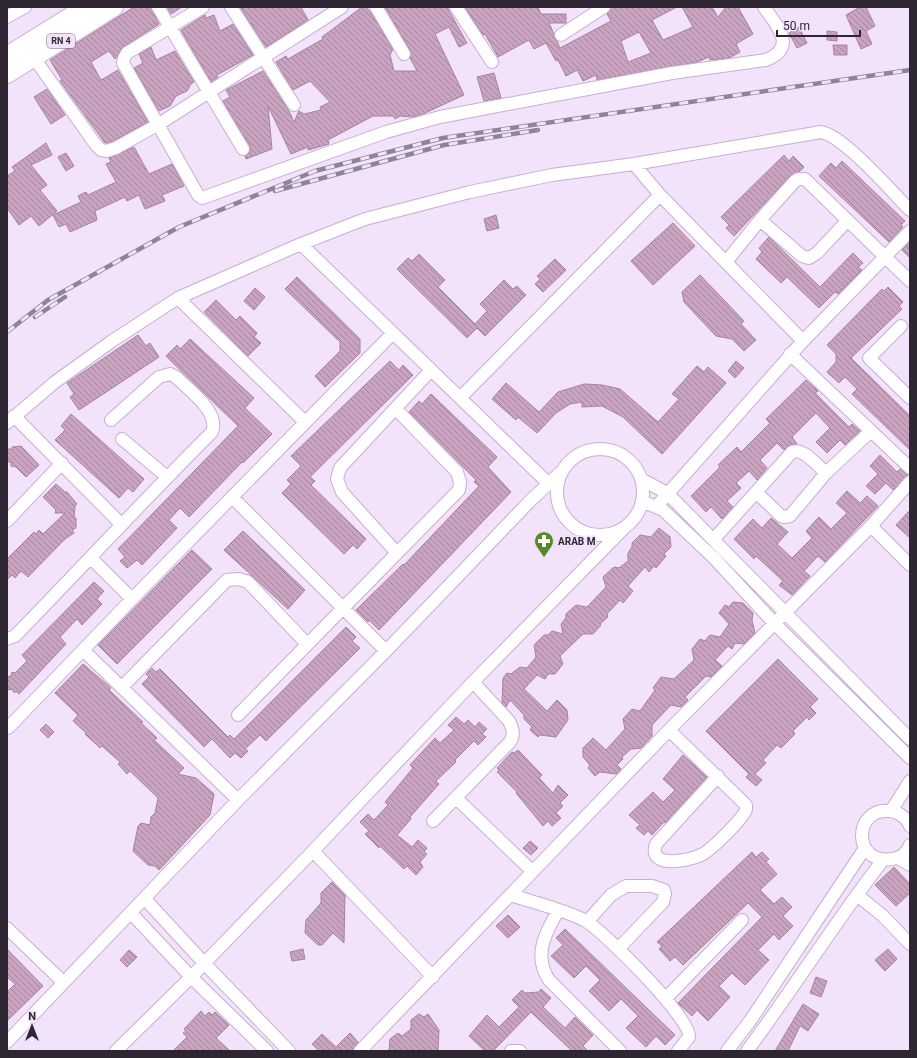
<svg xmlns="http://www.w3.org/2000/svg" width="917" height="1058" font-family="Roboto,sans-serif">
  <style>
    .building { fill: url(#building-back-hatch); stroke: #a883a0; fill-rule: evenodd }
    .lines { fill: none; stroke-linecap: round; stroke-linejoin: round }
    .minor-casing { stroke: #c7aed4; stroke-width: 14 }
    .highway-casing { stroke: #c7aed4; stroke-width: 20 }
    .minor { stroke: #fff; stroke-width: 12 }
    .highway { stroke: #fff; stroke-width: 18 }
    .rail-casing { stroke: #908396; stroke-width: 4.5 }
    .rail { stroke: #f2e2fa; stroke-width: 3; stroke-dasharray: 9; stroke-linecap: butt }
    .labels { text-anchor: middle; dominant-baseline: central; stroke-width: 3.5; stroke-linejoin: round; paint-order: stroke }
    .shield { fill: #f2e2fa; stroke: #6a5e6f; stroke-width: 1 }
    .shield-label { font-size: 9px; font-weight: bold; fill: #2f2634 }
    .poi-label { font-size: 10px; font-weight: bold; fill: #2f2634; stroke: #f2e2fa; text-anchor: start }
  </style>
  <defs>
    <pattern id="building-back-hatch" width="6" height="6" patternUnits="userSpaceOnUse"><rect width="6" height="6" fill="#c9a3c0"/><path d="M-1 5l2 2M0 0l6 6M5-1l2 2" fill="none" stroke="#a4859d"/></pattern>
  </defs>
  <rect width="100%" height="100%" fill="#f2e2fa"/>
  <!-- building -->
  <path class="building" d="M134,7H151L159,24L123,47L115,59L109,51L91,62L101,80L118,70L148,122L113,141L105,143L60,81L62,80L50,60Z
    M167,7H182L171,14Z
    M240,7H301L308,20L266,47Z
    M362,7H366L372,14L393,49L390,55L394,71H417L410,58V50L385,7H447L467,43L459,47L449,27L435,34L464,95L425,113L414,117L400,116L395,119L393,116H373L328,140L329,144L308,150V147L291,154L268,106L272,149L246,159L245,156L250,152V146L223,101L230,97L226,90L263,71L289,111L294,122L299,111L304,114L321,110L320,107L330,102L310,81L293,90L276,62L286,56L288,59L323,39L322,37Z
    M465,7H538L541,14H566V23H549L560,48L611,21L607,14L611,7H677L652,20L663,40L693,27L682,7H712L718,17L726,7H738L753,34L736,44L740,52L729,58L710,60L709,57L697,62L597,80L596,75L583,81L577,70L566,76L558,60L556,61L546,43L534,49L529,40L498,57L485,34L483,35ZM639,32L651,53L628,62L621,41Z
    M860,7H866L875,26L866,31L872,44L861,49L846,15Z
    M205,15L206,18L214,15L220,31L233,24L253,55L217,75L218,77L211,82L181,30Z
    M799,27L807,43L797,48L789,33Z
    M827,31L837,32V41L827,40Z
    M833,45H847V55H834Z
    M151,47L156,60L175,51L194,82L191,84L187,91L176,96L170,106L159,111L134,68L143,63L139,54Z
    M494,73L501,98L484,101L477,77Z
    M47,89L65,115L51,124L34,97Z
    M46,143L52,155L31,165L47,185L40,190L57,211L39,226L31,216L19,225L7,208V176L15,171L12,167Z
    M134,147L149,174L172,164L184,186L162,195L165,201L145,209L139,195L127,201L125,197L95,211L97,220L70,232L66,224L59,227L53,215L81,202L78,196L86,192L88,195L116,182L106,164L111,162L109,158Z
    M66,153L74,166L66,171L58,157Z
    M784,155L789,161L793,156L804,167L799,172L790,176L734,236L726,228L729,225L721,217Z
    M842,161L905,221L901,225L903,227L889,242L819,176L831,163L836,168Z
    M496,215L499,228L487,231L484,219Z
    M673,223L695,246L653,285L631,261Z
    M769,237L820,287L853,253L863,263L858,267L862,270L838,294L835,292L819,308L787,277L781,283L756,259L762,252L759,248Z
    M910,242V258L902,250Z
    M419,254L445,280L438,287L475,324L487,311L480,304L504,280L513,289L517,286L526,295L485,336L477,328L467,338L397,269L408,258L412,261Z
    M555,259L566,270L543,292L535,284L540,279L537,276Z
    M700,275L744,321L741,324L756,340L744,351L732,339L716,336L684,302L682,292Z
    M297,277L360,339V353L325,387L315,376L340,351V342L285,289Z
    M888,287L903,302L899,306L902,309L851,358L910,416V450L852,394L857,389L845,377L839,383L827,372L836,362V354L827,345L882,289L884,291Z
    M255,288L265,297L254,310L244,301Z
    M216,300L236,320L240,316L257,333L254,337L261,343L248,356L204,312Z
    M138,335L146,346L150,343L159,357L79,410L70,397L74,394L67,383Z
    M190,339L254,398L245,408L272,434L243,463L242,462L189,517L180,508L169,520L177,528L142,565L137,560L127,568L120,561L125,557L118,549L238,426L166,356L177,345L180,349Z
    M390,361L399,370L403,365L413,375L310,477L315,481L311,485L366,539L357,549L353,545L344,554L282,493L291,484L287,480L301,466L291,456Z
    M736,361L744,368L735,378L728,371Z
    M697,366L704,372L708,367L726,383L662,454L623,417L602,406L582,407V402L570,404L556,413L537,433L518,417L516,420L492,399L506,383L539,412L558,392L584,384L602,385L620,389L658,422L679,399L672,394Z
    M806,380L818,391L815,393L849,427L852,424L860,431L845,445L840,440L827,453L816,442L830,428L816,413L792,437L797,444L790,445L784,450L777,443L760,460L767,468L757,480L749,471L736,483L741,488L727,501L733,507L722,519L711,507L706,512L691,496L720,467L718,465L737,447L741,452L770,423L766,419Z
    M431,394L497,457L488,467L511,492L379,630L369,620L368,622L356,610L403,564L404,565L479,486L474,482L476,480L409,412L419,401L422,404Z
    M71,414L144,479L133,492L128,488L119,498L55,440L65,430L61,426Z
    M21,446L39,465L26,477L16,467L11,466V462H7V449H12V447Z
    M880,455L897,472L900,469L908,475L893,490L886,483L875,494L866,486L878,474L870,466Z
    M56,484L65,492H67L77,504L75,506L74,518H76V528L72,530L74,533L65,539L28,577L21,571L15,578L12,575L7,580V559L34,532L36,534L39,530L43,534L65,513H55L56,510L43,497Z
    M847,491L860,503L867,496L878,506L825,562L818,556L804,571L810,576L792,595L779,585L783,581L756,556L754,559L734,539L753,519L762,528L771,518L788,532L777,544L792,558L812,538L806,531L819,517L831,529L847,513L836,503Z
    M910,510V538L896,525Z
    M659,528L670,537L671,547L664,554L666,556L656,568L654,566L649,572L645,567L628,586L633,591L623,603L620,600L607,614L608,617L600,624L601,625L593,634H583L560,656L563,664L555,674H548L545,679L537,675L524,689L547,711L557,700L567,710L568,720L556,737L540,735L538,737L530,730L532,727L524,719V715L510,700L506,707L502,703L503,678L507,673L511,674L520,667L527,668L536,657L534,645L544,635H548L552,631L563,634L561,624L566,618V614L576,605L587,607L606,587L603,577L614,567L619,568L628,561V553L632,547V543L640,535L651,537Z
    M243,531L305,590L288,609L224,550Z
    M192,550L212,569L117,664L98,645Z
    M94,582L104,591L97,599L102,604L82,625L77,619L60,637L66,644L19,694L17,692H13V689L7,690V677L11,676L12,672L15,673L27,661L22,655Z
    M733,602L743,603L753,613L752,620L755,633L744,644L735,643L732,649L728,646L715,660L722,666L711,677L706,676L685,697L688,700L681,707L671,705L652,725V736L641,748L631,749L622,757L623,759L617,765L621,769L617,774L600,772L595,776L588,768L590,765L583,757V748L593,738L606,750L625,729L623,719L632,709L640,711L655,690L653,688L661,677L674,679L694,660L692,649L700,639L705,641L710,635L720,637L729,624L719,613L725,605L729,607Z
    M346,627L356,637L352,641L360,648L266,741L260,735L245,749L248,751L241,758L235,753L230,758L212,739L204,747L142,684L149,677L146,674L152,668L156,672L160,669L228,737L230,735L234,739Z
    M778,659L818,699L810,707L816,713L809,720L807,717L793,731L795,734L781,748L777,745L763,760L766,763L755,774L762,780L756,786L746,777L749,774L706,731Z
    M83,664L111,688L109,690L143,722L141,723L157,738L154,740L184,768L178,774L196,778L214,794L210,815L159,870L155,866L148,865L133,851L138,826L141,823L150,825L151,817L155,813L158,798L130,771L127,774L118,764L120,762L102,746L100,748L85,734L86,733L73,721L78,715L55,693Z
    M456,717L464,724L468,720L475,727L479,722L487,729L482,734L486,737L478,745L474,741L455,760L456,762L436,781L439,784L410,817L411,819L397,835L412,847L418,840L427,848L424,852L427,854L420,862L423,867L416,875L407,866L404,869L380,846L379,848L365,834L369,831L360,822L368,814L374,820L388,805L385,802L413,768L410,765L435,738L440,743L454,730L448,725Z
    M46,724L54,732L48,738L40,730Z
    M518,750L542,775L539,778L553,793L558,785L568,795L560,803L563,806L556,813L561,818L552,826L548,821L543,826L516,793L517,792L497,772L499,770L497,768L512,752L514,753Z
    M683,755L707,777L665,823L664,822L652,835L648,831L644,835L636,828L640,825L629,815L653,792L663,802L675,790L663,779Z
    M530,841L538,848L531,855L523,848Z
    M752,852L756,857L762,852L769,859L766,862L777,874L760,890L774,904L782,897L792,907L783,916L793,926L779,940L774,934L758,950L769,960L745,985L732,973L719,986L730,997L708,1021L697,1010L692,1016L678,1003L762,917L748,903L683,965L675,957L670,961L659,949L662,946L657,942Z
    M894,867L910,884V893L896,906L875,885Z
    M332,882L345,895L344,943L333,933L322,945H318L305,933L306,920L321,903V893Z
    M508,915L520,927L508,938L496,926Z
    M565,929L675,1035L665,1045L656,1036L646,1047L626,1028L638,1016L621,999L609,1011L589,991L600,980L586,966L574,978L551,956L563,945L556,938Z
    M7,949L43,986L7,1021V992L15,984L7,977Z
    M303,949L305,959L292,961L290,952Z
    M888,949L897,959L885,971L875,960Z
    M129,950L137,957L127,967L120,960Z
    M816,977L827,981L821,997L810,993Z
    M541,989L551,998L543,1007L565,1028L575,1017L593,1035L583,1046L588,1051H572L531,1012L493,1051H485L469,1036L487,1015L499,1027L519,1007L512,1000L522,990L525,993L539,992Z
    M803,1004L819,1014L808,1031L800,1026L788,1051H775Z
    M201,1011L205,1016L209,1012L212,1015L215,1012L229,1025L216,1038L230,1051H173L187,1037L183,1033L186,1031L184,1029Z
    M419,1014L424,1017L428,1014L439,1030L438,1051H389L390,1039L398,1033L402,1036L411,1029V1020Z
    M350,1033L358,1042L353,1051H319L312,1044L322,1034L336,1047Z"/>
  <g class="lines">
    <!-- minor casing -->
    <g class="minor-casing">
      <path id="minor" d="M158,7L243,149
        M203,7L127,53L124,58L123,63L198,195L202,198L386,132L440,117L672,73L766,60C798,47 777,26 764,7
        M231,7L294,105
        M376,7L404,54
        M456,7L492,62
        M7,17L25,7
        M561,35L604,7
        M34,58L96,145L101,150L107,151L116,148L159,124L342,7
        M634,164L660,195L803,341
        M760,220L802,256L809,258L817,253L847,221
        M301,244L548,483
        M726,262L760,220L795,181L798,179H805L910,281
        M178,298L305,422
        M901,326L869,358L910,398
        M790,354L910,468
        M461,397L660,195
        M14,416L121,524
        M7,423L55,382L112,341L178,298L301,244L365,219L470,192L552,175L634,164L821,132C844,136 891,191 910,210
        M122,439L167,477
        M557 492a43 43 0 1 1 86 0a43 43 0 1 1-86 0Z
        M641,479L667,493L677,503L910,739
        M757,493L781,516L784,517L790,516L826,473L871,431
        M233,498L386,651
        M642,501L663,510L714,558L775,624L910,758
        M656,507L803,341L910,231
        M7,521L62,463
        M871,526L910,565
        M714,539L792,452C803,447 818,466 826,473
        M396,552L342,492L337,479L340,468L431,370
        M91,558L132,599
        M7,639L15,636C81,568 145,499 212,432C220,412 189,390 176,377L170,374L159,377L111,420
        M84,651L238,800
        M122,687L227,580L239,579L248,582L307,644
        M238,715L459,490L460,482L457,472L396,409
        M7,727L8,728L132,599L393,333
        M669,730L746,805V809C744,818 710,851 701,855C688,861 647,869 656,844L718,776
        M456,798L532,871
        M891,811L910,781
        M433,821L509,743C515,736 513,729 509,721L473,682
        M910,826C907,818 898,811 889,811C853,808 852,865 892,859C900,858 907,853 910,845
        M898,858L910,865
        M511,895C532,902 569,911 586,921C604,932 692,1019 689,1037L678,1051
        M857,895L882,915L910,944
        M145,899L204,963L289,1051
        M558,911C545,933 533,956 549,980L620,1051
        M131,913L191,977L267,1051
        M587,922L611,895L626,886H652L664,890L665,894L663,902L618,949
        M7,928L63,982
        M433,977L313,851L473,682L623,529
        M666,998L742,920
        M7,1042L238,800L386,651L531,500L561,472
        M116,1051L191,977L313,851
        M360,1051L669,730L871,526L910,482
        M511,1051H520
        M727,1051L750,1021L865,848
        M747,1051C794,988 835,922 883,860"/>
    </g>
    <!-- highway casing -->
    <g class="highway-casing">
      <path id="highway" d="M7,56L86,7
        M7,74L114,7"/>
    </g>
    <!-- minor -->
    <use href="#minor" class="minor"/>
    <!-- highway -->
    <use href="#highway" class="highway"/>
    <!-- rail casing -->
    <g class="rail-casing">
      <path id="rail" d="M275,191L444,145L538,130
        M35,317L65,297
        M7,332L48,300L179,227L315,171L443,138L910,70"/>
    </g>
    <!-- rail -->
    <use href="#rail" class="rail"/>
  </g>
  <!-- icons -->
  <defs>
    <g id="pharmacy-pin" transform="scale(1)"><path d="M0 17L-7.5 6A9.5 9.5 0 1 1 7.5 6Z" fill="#528a25" stroke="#f2e2fa"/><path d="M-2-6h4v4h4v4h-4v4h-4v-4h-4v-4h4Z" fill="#fff"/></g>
  </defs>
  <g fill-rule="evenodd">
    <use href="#pharmacy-pin" x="544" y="541"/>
  </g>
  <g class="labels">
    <!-- shield labels -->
    <rect class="shield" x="47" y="34" width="28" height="14" rx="3"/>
    <g class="shield-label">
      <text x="61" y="41">RN 4</text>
    </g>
    <!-- poi labels -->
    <g class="poi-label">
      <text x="558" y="541">ARAB M</text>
    </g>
  </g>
  <!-- border -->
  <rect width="917" height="1058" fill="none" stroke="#2f2634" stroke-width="16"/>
  <!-- north arrow -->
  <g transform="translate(32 1026)" stroke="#f2e2fa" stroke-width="3" paint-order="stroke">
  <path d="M0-3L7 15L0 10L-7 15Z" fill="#2f2634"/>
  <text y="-6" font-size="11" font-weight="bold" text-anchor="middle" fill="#2f2634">N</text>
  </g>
  <!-- scale -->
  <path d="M777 30v6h83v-6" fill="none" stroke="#2f2634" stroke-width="2"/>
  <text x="783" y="30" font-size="12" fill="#2f2634" stroke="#f2e2fa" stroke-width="3" paint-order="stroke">50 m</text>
</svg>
